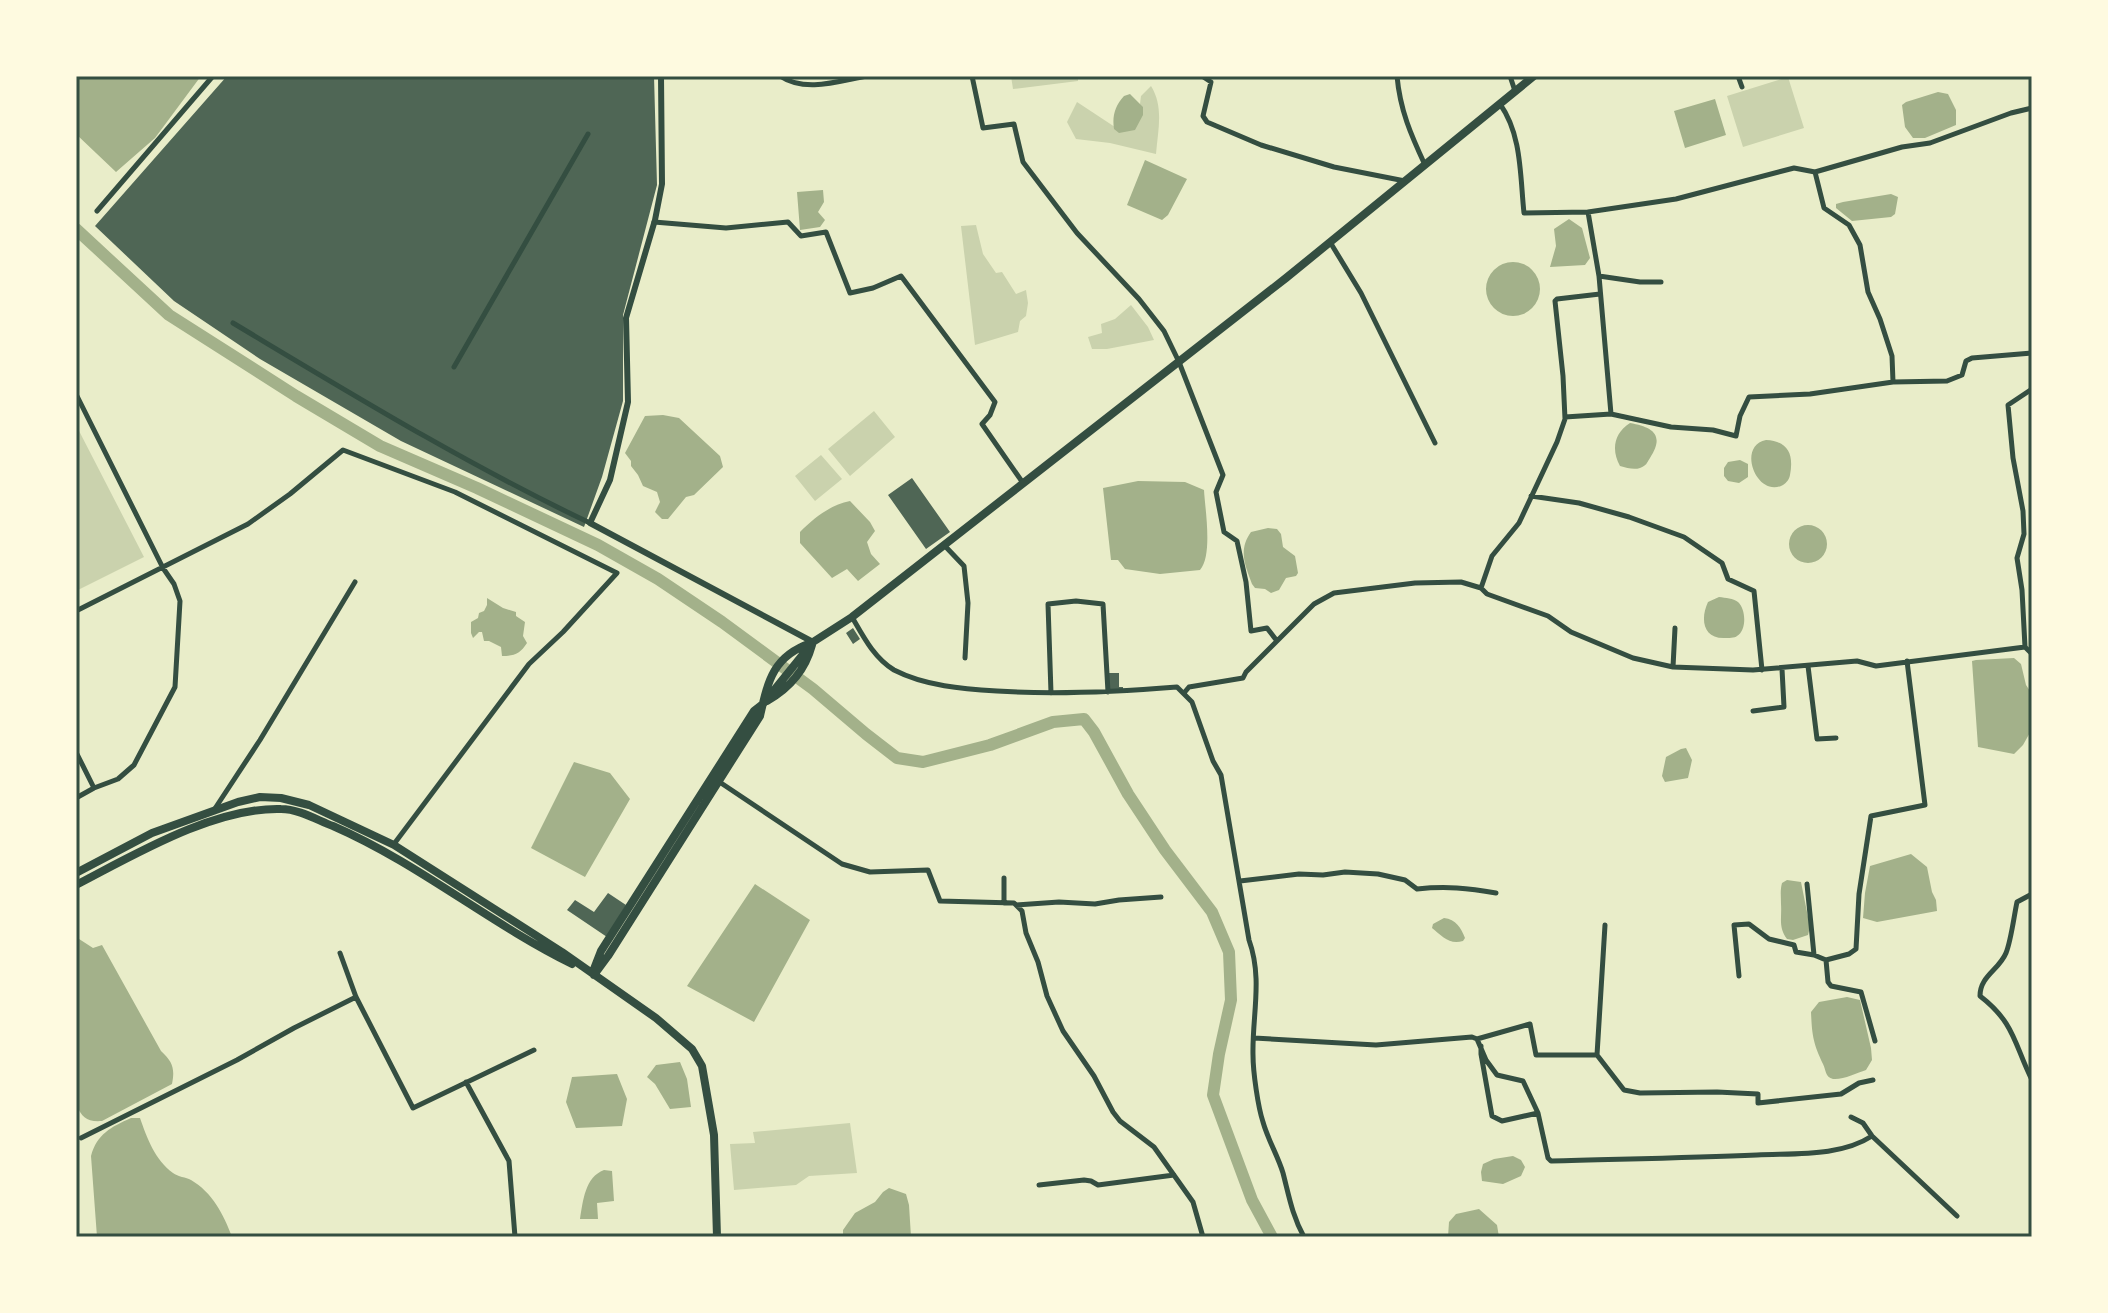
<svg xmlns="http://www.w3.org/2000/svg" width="2108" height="1313" font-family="'Titillium Web',sans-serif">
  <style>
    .green { fill: #cad2ad }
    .water { fill: #a3b18a }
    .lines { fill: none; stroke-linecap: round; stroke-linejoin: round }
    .canal { stroke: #a3b18a; stroke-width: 12 }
    .building { fill: #4f6655 }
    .minor { stroke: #344e41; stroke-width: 5 }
    .tertiary { stroke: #344e41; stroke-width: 6 }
    .trunk { stroke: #344e41; stroke-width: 8 }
    .neatline { fill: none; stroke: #344e41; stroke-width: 3 }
  </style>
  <rect width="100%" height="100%" fill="#e9edc9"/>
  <!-- green -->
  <path class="green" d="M1011,76H1078V81L1013,89Z
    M1788,77L1804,128L1743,147L1727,96Z
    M1151,86C1164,107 1158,130 1156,154L1110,143L1076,139L1067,122L1077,102L1121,131L1138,120L1141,96Z
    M976,225L983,254L996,273L1002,272L1016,294L1026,290L1028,303L1026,316L1020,321L1018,332L975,345L961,226Z
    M1131,305L1148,327L1154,340L1107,349H1092L1088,337L1102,333L1101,324L1115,319Z
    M874,411L895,437L850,476L828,449Z
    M76,425L144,557L76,591Z
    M821,455L842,479L815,501L795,476Z
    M850,1123L857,1173L809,1176L796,1185L734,1190L730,1144L755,1143L753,1132Z"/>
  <!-- water -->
  <path class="water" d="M76,76H201L155,138L116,172L76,134Z
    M1938,92L1948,94L1956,110V125L1925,138H1913L1905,127L1902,105L1906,102Z
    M1130,94L1143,107V115L1135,130L1119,133L1114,129C1112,116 1115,106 1124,96Z
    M1715,99L1726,135L1685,148L1674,111Z
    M1145,160L1187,179L1168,215L1162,220L1127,205Z
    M823,190L824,202L818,212L825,220L820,227L800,230L797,192Z
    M1891,194L1898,197L1895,214L1891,217L1852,221L1836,208V204L1843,202Z
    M1569,219L1582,228L1590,258L1585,265L1550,267L1556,246L1554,229Z
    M1486 289a27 27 0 1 1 54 0a27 27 0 1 1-54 0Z
    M663,415L679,418L720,456L723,467L694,495L686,497L668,519H662L655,512L660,502L657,492L643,486L638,475L631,466V461L625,453L645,416Z
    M1630,423C1653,427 1665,435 1650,458C1646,464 1647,465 1640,468C1634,470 1627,468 1620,466C1611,450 1614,433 1630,423Z
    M1766,440C1788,441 1794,454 1790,475C1789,480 1787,482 1783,485C1757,499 1736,446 1766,440Z
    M1740,460L1748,464V477L1739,483L1728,481L1724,476V468L1728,462Z
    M1138,481L1185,482L1204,490C1205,509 1213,555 1200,570L1160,574L1125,569L1118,560H1111L1103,488Z
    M850,501L870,522L875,531L867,542L871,554L880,564L858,581L847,569L832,578L800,543V532C814,518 830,505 850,501Z
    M1789 544a19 19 0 1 1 38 0a19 19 0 1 1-38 0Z
    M1268,528L1277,529L1281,534L1283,547L1295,556L1298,573L1296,576L1286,578L1279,590L1271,593L1265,589L1255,588L1252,584C1245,565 1238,550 1251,532Z
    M1719,597C1726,598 1733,598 1738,602C1746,609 1747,630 1737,636C1735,638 1728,638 1725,638C1703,639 1700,619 1708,602Z
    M487,598L503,608L516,612V616L525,622L523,636L527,643C520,654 514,656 502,656L501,647L489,641H484L482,632H479L473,638L471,633V622L478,618L479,613L484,611L487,605Z
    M2014,658L2021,664L2026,685L2032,694V729L2023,745L2014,754L1978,747L1972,661L1976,660Z
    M1686,748L1692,760L1688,778L1665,782L1662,776L1666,757L1681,749Z
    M574,762L610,773L630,799L585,877L531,848Z
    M1911,854L1927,867L1932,892L1936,900L1937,911L1877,922L1863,918L1865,893L1870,866Z
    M1787,880L1801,882L1810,927L1808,935L1793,940L1787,939C1778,927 1782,918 1781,904C1781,897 1780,890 1782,883Z
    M755,884L810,920L754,1022L687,986Z
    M1444,918C1456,919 1461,928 1465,938L1463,941C1449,945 1442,936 1432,928L1433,924Z
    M76,937L93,948L102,945L161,1051C173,1062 175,1069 172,1084L102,1121C87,1122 82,1118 76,1104Z
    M1847,997L1860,1000L1871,1048L1872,1060L1866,1070C1857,1073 1843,1080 1833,1079C1825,1077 1826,1070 1823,1064C1813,1043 1812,1035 1811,1012L1819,1002Z
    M680,1062L687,1079L691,1107L670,1109L655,1084L647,1077L656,1065Z
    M617,1074L627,1099L622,1126L576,1128L566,1102L572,1077Z
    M131,1118H140C147,1138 155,1160 173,1173C178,1177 186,1177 191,1180C212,1192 224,1215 232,1237H97L91,1156C97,1134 111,1127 131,1118Z
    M1513,1156L1521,1160L1525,1167L1521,1176L1503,1184L1482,1181L1481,1172L1483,1164L1494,1159Z
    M604,1170L612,1171L614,1201L597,1203L598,1219H580C583,1201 585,1177 604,1170Z
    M889,1188L906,1194L909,1205L911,1237H843V1230L855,1213L875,1202L883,1192Z
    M1479,1209L1497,1225L1499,1237H1448L1449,1222L1456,1214Z"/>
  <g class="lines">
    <!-- canal -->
    <path class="canal" d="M76,229L169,315L296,396L380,446L477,488L598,545L658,579L722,622L813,689L866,734L897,758L923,762L990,745L1053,722L1084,719L1094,732L1128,794L1165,850L1212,912L1229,952L1231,1000L1219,1054L1213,1095L1252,1200L1272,1237"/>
  </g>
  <!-- building -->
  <path class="building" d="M227,76H654L657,185L623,315V401L602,477L584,527L401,441L260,359L174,301L95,226Z
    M912,478L950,532L926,549L888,495Z
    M853,628L860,639L853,644L846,633Z
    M1107,673H1119V687H1123V693H1108Z
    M608,893L626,905L607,937L567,910L575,900L594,912Z"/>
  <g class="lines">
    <!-- minor -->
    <path class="minor" d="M780,76C805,93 839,81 867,76
      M972,76L983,128L1014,124L1023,162L1077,233L1139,299L1164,331L1179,362L1223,475L1216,492L1224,532L1237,541L1246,582L1251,631L1267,628L1277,641
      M1202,76L1211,82L1203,116L1207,122L1261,145L1334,167L1405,181
      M1397,76C1400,110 1411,135 1425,165
      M1510,76L1515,91
      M1738,76L1742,87
      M1500,104C1522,135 1520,176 1524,213L1588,212L1676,199L1794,168L1815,172L1824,208L1849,225L1860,245L1868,292L1880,319L1892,356L1893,382
      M1815,172L1902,147L1930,143L2011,113L2032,108
      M97,211L213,76
      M1588,212L1599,276L1640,282H1661
      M654,222L726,228L788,222L801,236L826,232L850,293L873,288L901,276L995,402L990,415L982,424L1023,483
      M1330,242L1361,293L1435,443
      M1599,276L1611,414
      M233,323C350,393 466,464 590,523
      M454,367L588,134
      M76,394L163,568L174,584L180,601L175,687L134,765L118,779L94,788
      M1565,417L1611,414L1671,427L1713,430L1736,436L1740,416L1749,397L1810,394L1893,382L1947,381L1962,375L1966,361L1972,358L2032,353
      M1531,496L1579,503L1629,517L1684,537L1722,563L1728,579L1754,591L1762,670
      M944,545L964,566L968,603L965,658
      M1481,588L1492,556L1519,523L1557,442L1565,419L1563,376L1555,301L1557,299L1600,294
      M76,611L248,524L290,494L343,450L455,492L617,573L563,632L529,664L394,844
      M852,617C863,636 874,658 894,670C925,686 963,689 997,691C1057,695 1116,692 1177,687L1192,702L1213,761L1221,775L1249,940C1263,979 1252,1016 1253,1055C1253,1072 1258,1107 1263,1122C1268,1140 1278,1156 1283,1173C1289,1196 1292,1215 1304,1237
      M2025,647L2022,590L2017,558L2024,534L2023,511L2013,458L2008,405L2032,389
      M1808,666L1817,739L1836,738
      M1673,667L1675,628
      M1051,693L1048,604L1076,601L1103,604L1108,692
      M1184,693L1189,687L1243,678L1246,672L1314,604L1334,593L1415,583L1461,582L1481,588L1487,594L1548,616L1571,632L1633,658L1673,667L1753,670L1857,661L1876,666L2025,647L2032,654
      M1753,711L1784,707L1782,669
      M76,752L94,788L76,798
      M718,781L842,864L870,872L928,870L940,901L1014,903L1022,911L1026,933L1038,962L1047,996L1063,1031L1094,1076L1113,1112L1120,1121L1154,1147L1193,1202L1203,1237
      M214,810L260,740L355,582
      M1004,878V903
      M1240,881L1299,874L1323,875L1345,872L1378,874L1405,880L1417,889C1446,886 1468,888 1496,893
      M1807,884L1814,955
      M2032,894L2017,902C2014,916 2011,941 2006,953C1999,970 1980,976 1980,996C2015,1023 2014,1044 2032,1080
      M1016,905L1059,902L1095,904L1119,900L1161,897
      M340,953L356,997L413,1108L534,1050
      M1739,976L1734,925L1749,924L1769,939L1794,945L1796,952L1814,955L1826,960
      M1254,1038L1376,1045L1472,1037L1477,1039L1530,1024L1536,1055H1597L1605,925
      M1477,1039L1486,1060L1497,1075L1523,1081L1538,1113L1502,1121L1492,1116L1481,1054V1046
      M1875,1041L1861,992L1831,986L1828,982L1826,960L1849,954L1856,949L1859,894L1871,816L1925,805L1907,661
      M1597,1055L1624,1090L1640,1093L1717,1092L1758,1094V1103L1841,1094L1859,1083L1873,1080
      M466,1082L509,1161L515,1237
      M1538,1113L1548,1158L1551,1161C1620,1159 1688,1158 1757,1155C1794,1153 1840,1157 1872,1136
      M1851,1117L1863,1123L1872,1136L1957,1216
      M81,1138L237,1060L294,1028L356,997
      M1039,1185L1084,1180L1091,1181L1098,1185L1174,1175"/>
    <!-- tertiary -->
    <path class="tertiary" d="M661,76L662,184L655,220L626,318L628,402L610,480L590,523L813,642"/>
    <!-- trunk -->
    <path class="trunk" d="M767,701C790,688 805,671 812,645
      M76,873L152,833L238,802L260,797L281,798L309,805L394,845L562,952L656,1018L692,1049L702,1066L714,1135L717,1237
      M76,885C134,855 214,807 281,809C299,809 317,820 333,826C418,863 489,923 572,964
      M594,975V969L601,951L754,711L763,704L813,642L852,617L1286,278L1534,76
      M594,975L608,956L760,716C768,681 773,656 811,643"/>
  </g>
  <!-- border -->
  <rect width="2108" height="1313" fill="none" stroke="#fefae0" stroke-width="156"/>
  <rect x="78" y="78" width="1952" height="1157" class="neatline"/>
</svg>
